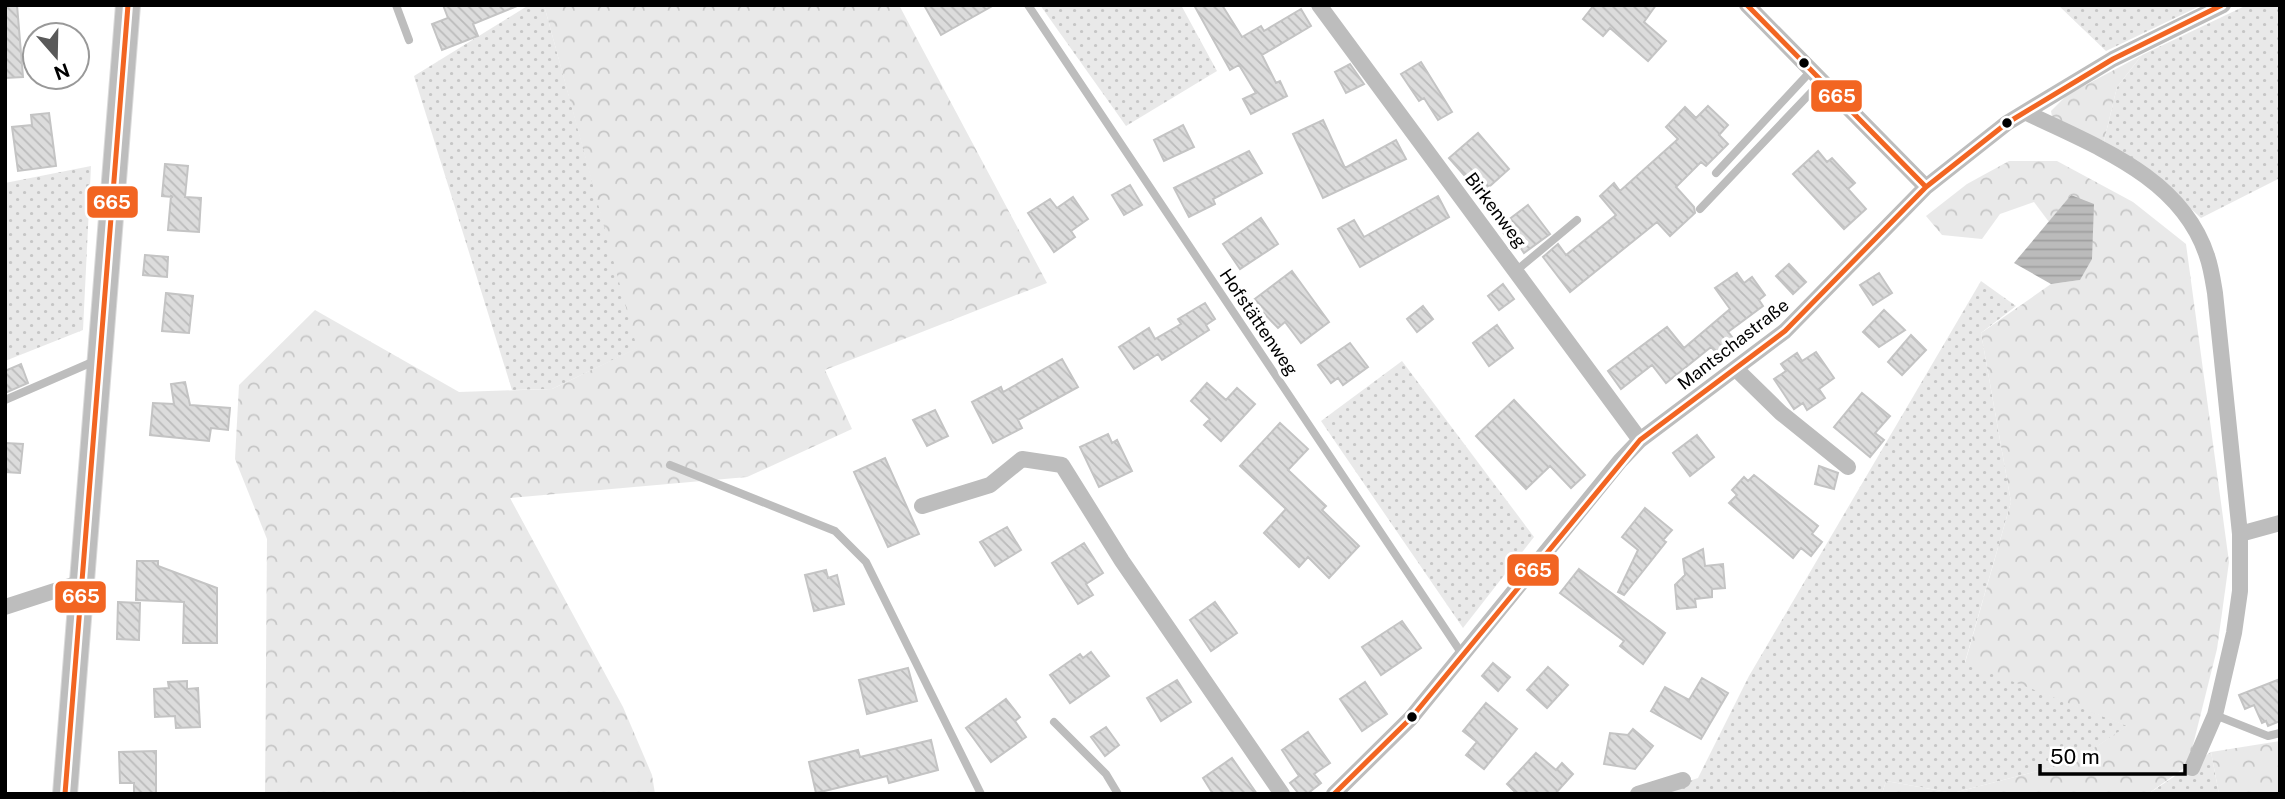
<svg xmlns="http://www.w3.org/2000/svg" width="2285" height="799" font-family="'Public Sans',sans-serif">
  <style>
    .grass { fill: url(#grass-dots) }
    .forest { fill: url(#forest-crowns) }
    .water { fill: url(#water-rules) }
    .building { fill: url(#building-back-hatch); stroke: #c4c4c4; stroke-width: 2 }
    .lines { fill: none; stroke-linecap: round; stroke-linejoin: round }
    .primary-casing { stroke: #dbdbdb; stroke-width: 26 }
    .lane { stroke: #bdbdbd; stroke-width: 8 }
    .street { stroke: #bdbdbd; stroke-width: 16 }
    .primary { stroke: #bdbdbd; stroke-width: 24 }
    .bus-1-casing { stroke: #fff; stroke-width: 10 }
    .bus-1 { stroke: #f26522; stroke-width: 5 }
    .bus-dot { fill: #000; stroke: #fff; stroke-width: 2.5 }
    .labels { text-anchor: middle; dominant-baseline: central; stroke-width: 7; stroke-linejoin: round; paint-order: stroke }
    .street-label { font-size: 18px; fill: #000; stroke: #fff }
    .line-badge { stroke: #fff; stroke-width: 2.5 }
    .badge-label { font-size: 19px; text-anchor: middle; font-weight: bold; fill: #fff }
  </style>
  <defs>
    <pattern id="grass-dots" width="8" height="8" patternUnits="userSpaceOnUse" patternTransform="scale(1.75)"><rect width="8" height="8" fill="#e9e9e9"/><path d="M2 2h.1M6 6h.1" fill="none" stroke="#c6c6c6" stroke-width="1.8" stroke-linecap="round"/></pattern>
    <pattern id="forest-crowns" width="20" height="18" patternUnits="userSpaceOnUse" patternTransform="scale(1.75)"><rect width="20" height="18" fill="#e9e9e9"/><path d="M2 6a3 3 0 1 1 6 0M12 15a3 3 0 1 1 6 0" fill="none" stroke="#c6c6c6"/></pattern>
    <pattern id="water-rules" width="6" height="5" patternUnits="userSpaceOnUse" patternTransform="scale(1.75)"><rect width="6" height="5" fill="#bbb"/><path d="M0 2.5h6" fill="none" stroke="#9f9f9f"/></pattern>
    <pattern id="building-back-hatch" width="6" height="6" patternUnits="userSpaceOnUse" patternTransform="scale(1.75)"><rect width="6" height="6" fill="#dcdcdc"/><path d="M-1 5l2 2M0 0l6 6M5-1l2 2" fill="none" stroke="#bbb"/></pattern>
  </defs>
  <rect width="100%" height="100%" fill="#fff"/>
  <!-- grass -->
  <path class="grass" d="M529,5H544L638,348L552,389L512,390L414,76Z
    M1040,5H1181L1217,71L1126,126Z
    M2058,5H2202L2106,51Z
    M2247,5H2280V178L2201,218L2157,178L2104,141L2117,87L2142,55Z
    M91,166L83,330L5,361V183Z
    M1981,281L2016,306L1981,333L2011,502L1965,662L2128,726L2073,762L1953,793L1886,781L1882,794H1651L1698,778L1749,676Z
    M1402,361L1534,537L1463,628L1321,421Z
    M2211,752L2219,794H2148Z"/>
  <!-- forest -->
  <path class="forest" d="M544,5H899L1047,283L825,370L852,429L747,477L510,498L623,707L652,775L655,794H265L267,539L235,459L239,385L315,310L459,392L552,389L637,348Z
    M2142,55L2117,87L2104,141L2053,122L2051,111L2067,95Z
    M2009,161H2057L2133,202L2186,244L2229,562L2217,649L2188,765L2148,794H1882L1886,781L1953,793L2073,762L2127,726L1965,663L2011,502L1981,333L2051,284L2080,280L2071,195L2049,222L2034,202L2000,214L1982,239L1942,235L1926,216L1967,184Z
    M2280,741V794H2219L2211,752Z"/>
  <!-- water -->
  <path class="water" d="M2071,195L2094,204L2092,259L2080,280L2051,284L2014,263Z"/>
  <!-- building -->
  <path class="building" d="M5,5H17L23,77L5,78Z
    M443,5H517V6L473,24L478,36L442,50L432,24L448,18Z
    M924,5H994L941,35Z
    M1194,5H1222L1242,37L1261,26L1264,31L1301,9L1311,26L1262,55L1276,83L1280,81L1287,96L1251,114L1243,99L1256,93L1239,65L1230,70Z
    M1594,5H1656L1644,22L1666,41L1648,61L1610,28L1603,36L1583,19Z
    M1421,62L1452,112L1438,120L1424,98L1419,101L1401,74Z
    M1350,64L1364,84L1346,93L1335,72Z
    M1708,106L1728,125L1719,135L1728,144L1706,166L1701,162L1676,187L1694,207L1695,213L1670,236L1657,222L1570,292L1543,257L1558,244L1566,255L1616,215L1600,196L1614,183L1620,191L1678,139L1666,127L1685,107L1696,118Z
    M49,113L56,166L18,171L12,127L32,125L31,115Z
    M1323,120L1345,168L1396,140L1406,159L1323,198L1293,134Z
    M1183,125L1194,147L1164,161L1154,140Z
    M1478,133L1509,169L1481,194L1449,158Z
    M1249,151L1262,173L1213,199L1215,204L1189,217L1174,188Z
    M1818,151L1827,162L1832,158L1855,183L1848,189L1866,209L1844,229L1793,174Z
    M165,164L188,166L185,197L201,198L199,232L168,230L171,196L173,197L162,196Z
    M1130,185L1142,205L1124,215L1112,195Z
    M1438,196L1449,217L1360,267L1338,229L1354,220L1364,237Z
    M1073,197L1088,219L1071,231L1075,237L1054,252L1028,213L1050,199L1057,208Z
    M1528,205L1550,234L1524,253L1520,247L1516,250L1499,227Z
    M1261,218L1278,244L1240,269L1223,244Z
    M145,255L168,257L167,277L143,275Z
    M1789,264L1806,282L1793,294L1776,276Z
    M1292,271L1329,322L1301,343L1285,322L1278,328L1252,301Z
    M1737,273L1744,283L1752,277L1765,295L1759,300L1763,306L1728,332L1733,338L1716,352L1711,347L1666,383L1652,365L1621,389L1608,371L1667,327L1684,348L1730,309L1715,288Z
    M1879,273L1892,293L1873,305L1860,285Z
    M1503,284L1514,299L1499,310L1488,296Z
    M166,293L193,296L189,333L162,331Z
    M1205,303L1215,319L1206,325L1209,330L1162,360L1158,354L1134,369L1119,347L1149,328L1155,339L1181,324L1178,319Z
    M1423,306L1433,319L1417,332L1407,319Z
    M1884,310L1905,330L1879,347L1863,332Z
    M1497,325L1513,348L1489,366L1473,343Z
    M1911,335L1926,350L1902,375L1888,362Z
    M1350,343L1368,367L1343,385L1338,378L1331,383L1318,365Z
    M1816,352L1834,378L1819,389L1825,398L1807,410L1803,403L1794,409L1774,379L1786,371L1781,364L1797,353L1802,361Z
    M1062,359L1078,387L1018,420L1022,428L993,443L972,402L1001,387L1003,392Z
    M21,364L28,383L5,393V371Z
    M185,382L190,405L230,408L228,430L211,428L209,441L150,435L153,403L174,404L171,384Z
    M1207,383L1226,400L1237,388L1255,404L1221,441L1204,425L1210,419L1191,401Z
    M1862,393L1890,416L1875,433L1884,440L1870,457L1834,427Z
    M1514,400L1585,475L1571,488L1550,466L1526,489L1476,436Z
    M935,410L948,436L927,446L913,420Z
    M1280,423L1308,449L1288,470L1326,506L1322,510L1359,546L1329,578L1308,557L1299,567L1264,533L1286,509L1240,466Z
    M1108,434L1112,443L1117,440L1132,471L1099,487L1080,447Z
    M1697,435L1714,457L1690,476L1673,453Z
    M5,443L23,444L20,473L5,472Z
    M885,458L919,534L888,547L854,472Z
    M1819,466L1838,473L1834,489L1815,484Z
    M1754,475L1818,526L1812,534L1822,542L1811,556L1801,548L1793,558L1729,503L1737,495L1732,490L1744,477L1748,481Z
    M1645,508L1672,530L1663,540L1666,542L1624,595L1618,592L1638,550L1622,537Z
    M1007,527L1021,550L995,566L980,542Z
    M1084,543L1103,573L1086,584L1093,595L1078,604L1052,563Z
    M1703,549L1705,566L1723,564L1725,588L1712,589V597L1695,599L1696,607L1677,609L1675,585L1685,575L1683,559Z
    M137,561H158V566L217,588V643H183L184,602L136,600Z
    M1579,569L1665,633L1643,664L1620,646L1624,641L1560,593Z
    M826,570L828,578L837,575L844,604L814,611L805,575Z
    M118,602L140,603L139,640L117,639Z
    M1215,602L1237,633L1211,651L1190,620Z
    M1402,621L1421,648L1381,675L1362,647Z
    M1091,652L1109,676L1070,703L1050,675L1080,654L1083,658Z
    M1493,663L1510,677L1498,691L1482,676Z
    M1548,667L1568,685L1547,708L1527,690Z
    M908,668L917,701L867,714L859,680Z
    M1702,678L1728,693L1701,739L1651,711L1665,687L1689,700Z
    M2280,679V721L2268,726L2266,721L2262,723L2254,705L2245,709L2239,695Z
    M1177,680L1191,702L1161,721L1147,698Z
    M187,681V689L198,688L200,727L176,728L175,716L155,717L154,689L169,688L168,682Z
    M1365,682L1387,714L1362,731L1340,699Z
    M1006,699L1020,717L1015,721L1026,737L991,762L966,728Z
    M1486,703L1517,729L1484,769L1466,755L1477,742L1463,731Z
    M1106,727L1119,745L1105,756L1091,737Z
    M1633,729L1653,746L1635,769L1604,764L1610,733L1628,735Z
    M1308,732L1330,763L1314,774L1321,783L1307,794H1299L1290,783L1299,776L1282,750Z
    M931,740L938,770L889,783L887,776L816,793L809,762L858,750L860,757Z
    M156,751V794H134V783H120L119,752Z
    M1536,753L1556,770L1562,763L1573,774L1555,794H1517L1507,784Z
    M1232,758L1257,794H1213L1203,778Z"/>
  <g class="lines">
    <!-- primary casing -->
    <g class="primary-casing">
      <path id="primary" d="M65,794L128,5"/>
    </g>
    <!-- lane -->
    <path class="lane" d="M396,5L409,40
      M1028,5L1462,654
      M1716,173L1810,72
      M1700,209L1821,82
      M1517,270L1577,220
      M5,400L97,360
      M670,465L835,531L866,562L981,794
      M2215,715L2268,736L2280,733
      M1054,722L1106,774L1118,794"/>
    <!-- street -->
    <path class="street" d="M1319,5L1640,440
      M1747,5L1926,187
      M2025,112C2094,146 2181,176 2207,256C2211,267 2213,281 2215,293L2240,534V591L2234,633L2215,715L2192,768
      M1736,369L1781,413L1848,467
      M922,506L990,485L1022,459L1062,465L1122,561L1282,794
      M2240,534L2280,523
      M5,607L82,582
      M1334,794L1411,718L1620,461L1640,440L1785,331L1926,187L2007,123L2113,59L2223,5
      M1638,794L1683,780"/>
    <!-- primary -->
    <use href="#primary" class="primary"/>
    <!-- bus-1 casing -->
    <g class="bus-1-casing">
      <path id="bus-1" d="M1747,5L1926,187
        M65,794L128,5
        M1334,794L1411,718L1640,440L1785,331L1926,187L2007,123L2113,59L2222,5"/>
    </g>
    <!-- bus-1 -->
    <use href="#bus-1" class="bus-1"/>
  </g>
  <!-- markers -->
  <g class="bus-dot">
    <circle cx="1804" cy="63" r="6"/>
    <circle cx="2007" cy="123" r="6"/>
    <circle cx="1412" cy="717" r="6"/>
  </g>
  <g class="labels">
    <!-- street labels -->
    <g class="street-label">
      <text transform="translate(1496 210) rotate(53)">Birkenweg</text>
      <text transform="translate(1259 322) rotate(56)">Hofstättenweg</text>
      <text transform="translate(1733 344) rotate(-38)">Mantschastraße</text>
    </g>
  </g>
  <g class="line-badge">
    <rect x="1810" y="79" width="53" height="34" rx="7" fill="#f26522"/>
    <rect x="86" y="185" width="53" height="34" rx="7" fill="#f26522"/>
    <rect x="1506" y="553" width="54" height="34" rx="7" fill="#f26522"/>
    <rect x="54" y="580" width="53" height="34" rx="7" fill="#f26522"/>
  </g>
  <g class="badge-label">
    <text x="1837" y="103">665</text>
    <text x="112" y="209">665</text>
    <text x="1533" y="577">665</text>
    <text x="81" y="603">665</text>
  </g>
  <!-- border -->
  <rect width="2285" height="799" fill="none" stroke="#000000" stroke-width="14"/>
  <!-- north arrow -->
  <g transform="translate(56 56) rotate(160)"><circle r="33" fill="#ffffff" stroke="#999999" stroke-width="2"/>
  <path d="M0-5L12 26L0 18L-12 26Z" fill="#595959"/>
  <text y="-10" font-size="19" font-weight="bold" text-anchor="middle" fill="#000000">N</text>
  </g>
  <!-- scale -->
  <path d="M2040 764v10h145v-10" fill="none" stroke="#000000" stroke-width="3.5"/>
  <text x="2050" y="764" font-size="21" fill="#000000" stroke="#ffffff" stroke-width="5" paint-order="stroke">50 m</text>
</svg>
